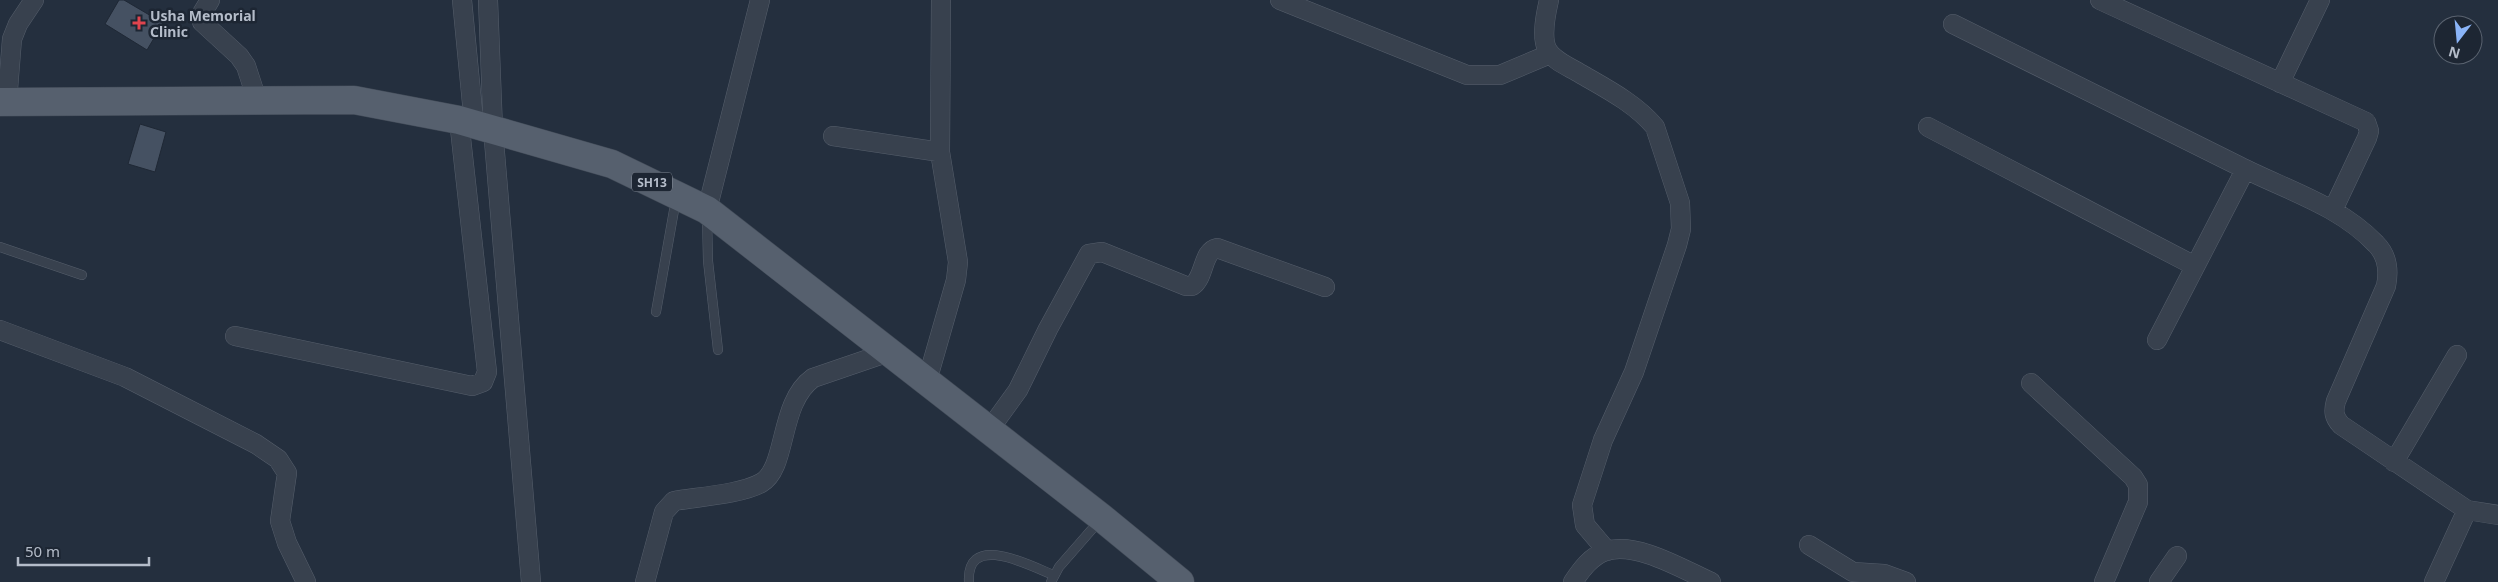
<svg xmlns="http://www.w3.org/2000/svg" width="2498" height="582" font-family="'Noto Sans',sans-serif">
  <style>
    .building { fill: #455162; stroke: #1f2835 }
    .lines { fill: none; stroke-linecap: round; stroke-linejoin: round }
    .service-casing { stroke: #565f6c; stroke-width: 10 }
    .minor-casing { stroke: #565f6c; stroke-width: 20 }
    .primary-casing { stroke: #414a57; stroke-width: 29 }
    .service { stroke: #38414e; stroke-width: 9 }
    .minor { stroke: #38414e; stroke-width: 19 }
    .primary { stroke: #56606e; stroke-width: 28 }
    .health-dot { fill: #e0444e; stroke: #1d2633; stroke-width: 2 }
    .labels { text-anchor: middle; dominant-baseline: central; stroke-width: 5; stroke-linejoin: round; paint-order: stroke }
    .shield { fill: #1d2633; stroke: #878f9c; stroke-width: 1 }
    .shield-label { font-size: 12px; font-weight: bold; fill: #b4bcc9 }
    .poi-label { font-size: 14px; font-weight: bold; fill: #b4bcc9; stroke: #1d2633; text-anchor: start }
  </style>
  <rect width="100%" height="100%" fill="#242f3e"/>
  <!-- building -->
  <path class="building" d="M119,0H124L163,23L147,50L105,24Z
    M140,124L166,132L155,172L128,164Z"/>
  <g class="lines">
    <!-- service casing -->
    <g class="service-casing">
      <path id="service" d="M707,216L708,261L718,350
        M0,247L82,275
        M656,312L676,199
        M969,582C966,531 1031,566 1053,575
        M1051,582L1059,567L1100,520"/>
    </g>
    <!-- minor casing -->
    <g class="minor-casing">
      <path id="minor" d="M210,0L201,15L202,22L239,56L246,66L257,100
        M462,0L474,124
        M488,0L493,129L531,582
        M1280,0L1467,75H1500L1550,54
        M1549,0C1546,13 1541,36 1547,49C1553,61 1570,67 1581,74C1607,89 1636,104 1655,127L1680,203L1681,229L1677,245L1634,372L1603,440L1582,505L1585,525L1607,551
        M2100,0L2366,122L2369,131L2367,138L2333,210
        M1953,24C2048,71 2144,119 2239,166C2286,190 2339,205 2376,244C2388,256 2389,271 2386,286L2336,401C2333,412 2334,417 2341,425L2467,510L2498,515
        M2280,83L2320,0
        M7,102L12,39L18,24L34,0
        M1928,127L2195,266
        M833,136L940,152
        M707,210L760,0
        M0,330L125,377L256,444L278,459L287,473L280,521L287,543L306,582
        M235,336L472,386L483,382L487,372L459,120
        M2157,340L2245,170
        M927,381L956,280L958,262L940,152L941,0
        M2031,383L2133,477L2138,485V502L2104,582
        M989,430L1018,390L1048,329L1089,254L1102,252L1186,286H1192C1205,278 1202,251 1217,248L1325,287
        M2394,462L2457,355
        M1809,545L1853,572L1884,574L1906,582
        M645,582L664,512L674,501C697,497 742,494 761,483C788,468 778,403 813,378L889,352
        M1573,582C1581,570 1591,556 1606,551C1636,541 1684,570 1711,582
        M2159,582L2177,556
        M2434,582L2467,510"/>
    </g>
    <!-- primary casing -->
    <g class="primary-casing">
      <path id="primary" d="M0,102L354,100L459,120L612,164L707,210L1102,518L1180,582"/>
    </g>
    <!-- service -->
    <use href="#service" class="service"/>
    <!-- minor -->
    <use href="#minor" class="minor"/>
    <!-- primary -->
    <use href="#primary" class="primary"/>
  </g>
  <!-- markers -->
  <path class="health-dot" d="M136.5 15.5h5v5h5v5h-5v5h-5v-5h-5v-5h5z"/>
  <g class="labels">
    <!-- shield labels -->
    <rect class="shield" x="632" y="172.5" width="40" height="19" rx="4"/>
    <g class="shield-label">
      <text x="652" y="182">SH13</text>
    </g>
    <!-- poi labels -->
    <g class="poi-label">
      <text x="150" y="15">Usha Memorial<tspan x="150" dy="16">Clinic</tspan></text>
    </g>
  </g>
  <!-- north arrow -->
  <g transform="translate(2458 40) rotate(196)"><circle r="24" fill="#1d2633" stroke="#59626f"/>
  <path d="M0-4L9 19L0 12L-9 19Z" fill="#8ab4f8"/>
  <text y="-8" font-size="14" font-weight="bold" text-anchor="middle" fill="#b4bcc9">N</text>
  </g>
  <!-- scale -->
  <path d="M18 557v8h131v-8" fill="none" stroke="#b4bcc9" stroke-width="2.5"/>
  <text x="25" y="557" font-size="15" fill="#b4bcc9" stroke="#1d2633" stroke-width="4" paint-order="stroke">50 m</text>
</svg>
